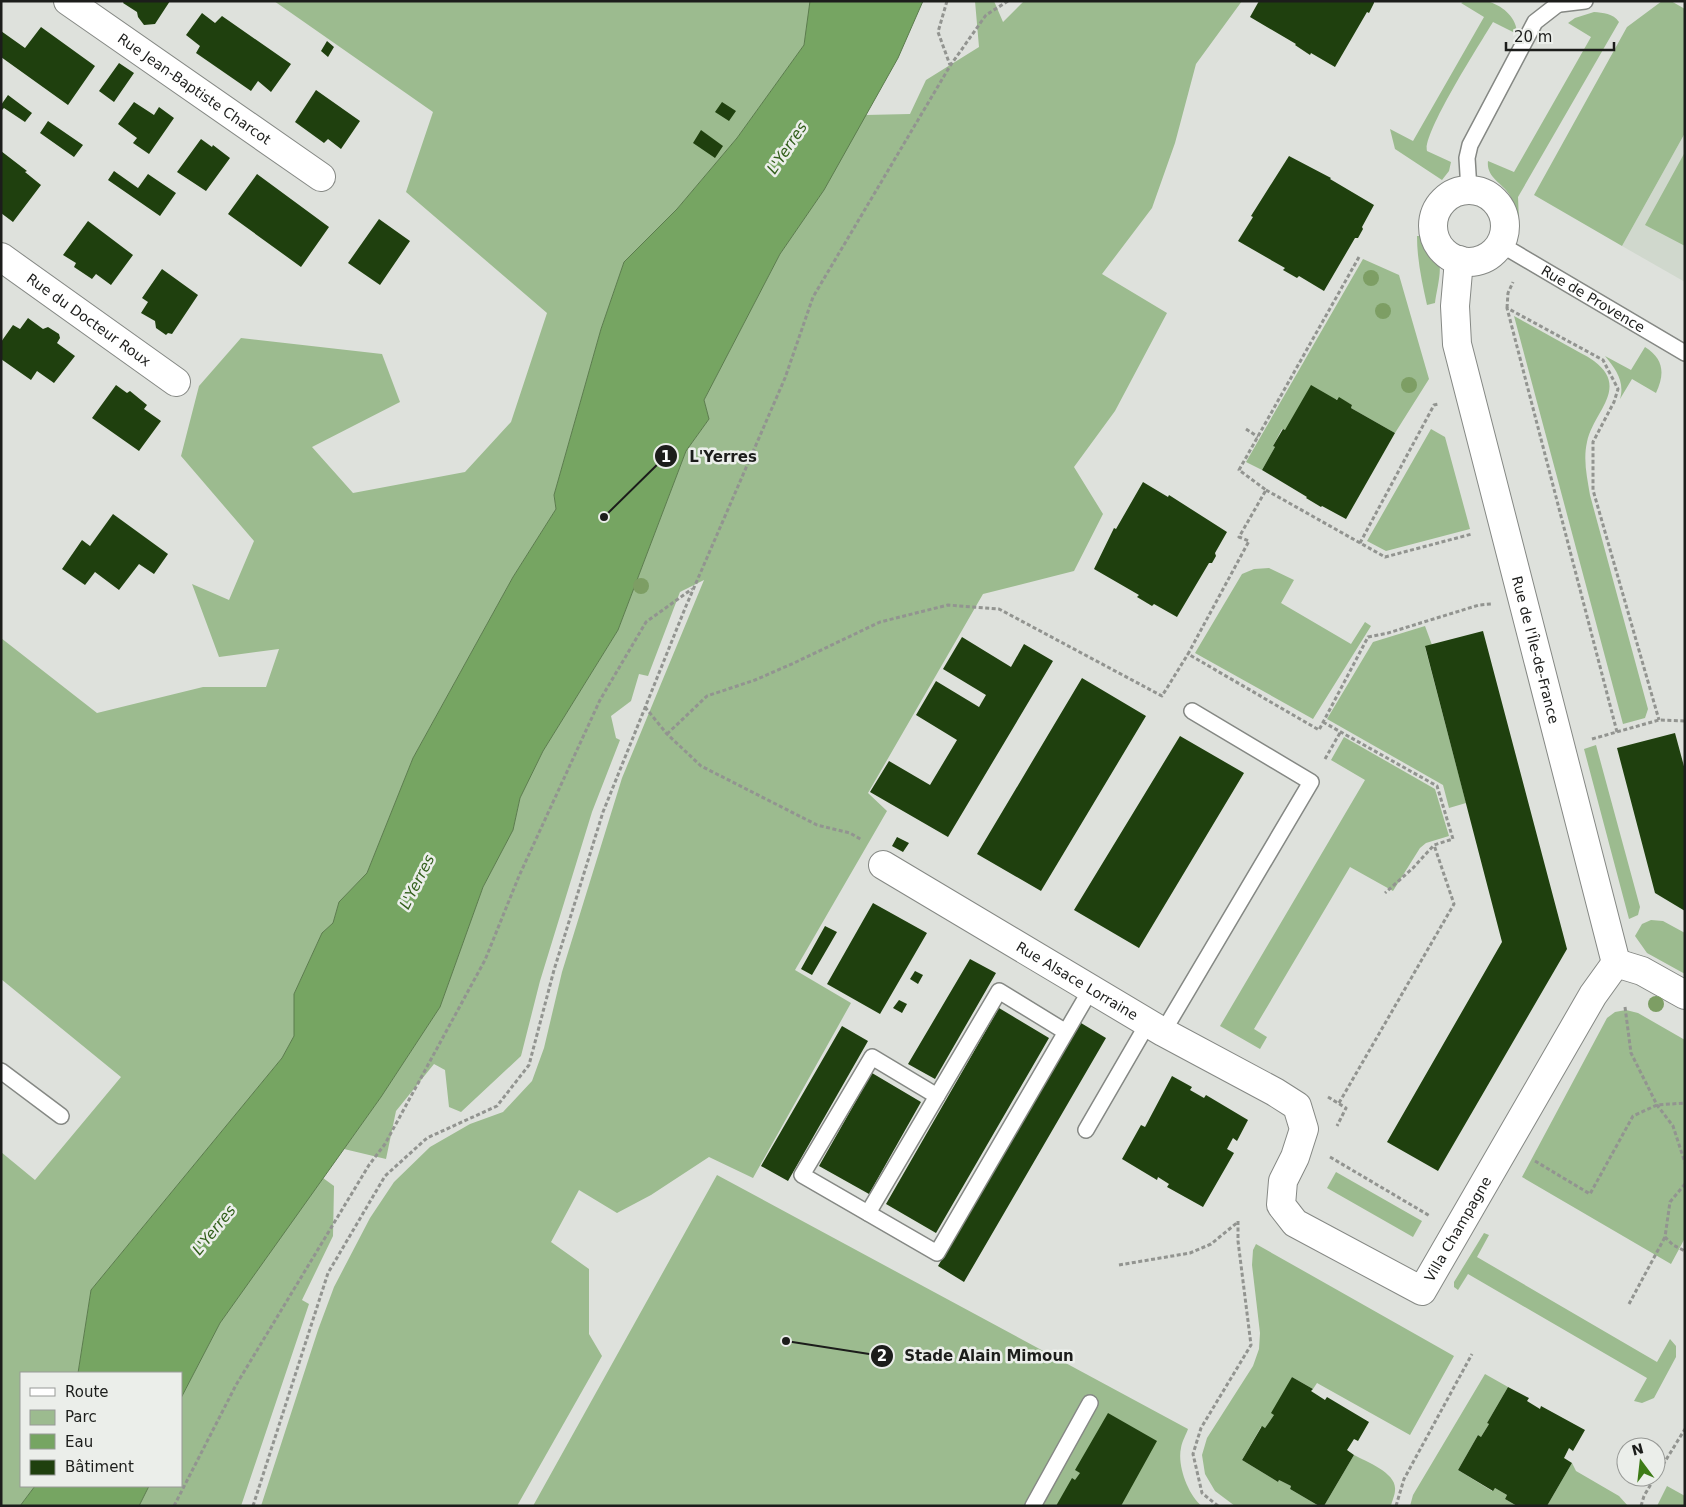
<svg xmlns="http://www.w3.org/2000/svg" width="1686" height="1507" font-family="'DejaVu Sans',sans-serif">
  <style>
    .built { fill: #d0d8cd }
    .green { fill: #9cbb8f }
    .water { fill: #76a562; stroke: #5b7c4d }
    .building { fill: #1f400e }
    .lines { fill: none; stroke-linecap: round; stroke-linejoin: round }
    .lane-casing { stroke: #858884; stroke-width: 18 }
    .street-casing { stroke: #858884; stroke-width: 30 }
    .path { stroke: #929490; stroke-width: 3; stroke-dasharray: 4 2.5; stroke-linecap: butt }
    .lane { stroke: #fff; stroke-width: 15 }
    .street { stroke: #fff; stroke-width: 28 }
    .tree { fill: #7d9e64 }
    .labels { text-anchor: middle; dominant-baseline: central; stroke-width: 5; stroke-linejoin: round; paint-order: stroke }
    .street-label { font-size: 14px; fill: #1c1d1b; stroke: #ebeeea }
    .water-label { font-size: 15px; font-style: italic; fill: #325f1b; stroke: #ebeeea }
    .leader { fill: none; stroke: #1c1d1b; stroke-width: 2 }
    .callout-dot { fill: #1c1d1b; stroke: #ebeeea; stroke-width: 2 }
    .mark-label { font-size: 15px; text-anchor: middle; font-weight: bold; fill: #fff }
    .callout-label { font-size: 15px; text-anchor: middle; font-weight: bold; fill: #1c1d1b; stroke: #ebeeea; stroke-width: 5; stroke-linejoin: round; paint-order: stroke }
  </style>
  <rect width="100%" height="100%" fill="#dee1dc"/>
  <!-- built -->
  <path class="built" d="M1685,133V282L1622,246Z"/>
  <!-- green -->
  <path class="green" d="M274,1H810V6L804,45L737,138L677,209L624,262L601,329L554,495L556,509L513,577L413,758L367,873L339,902L333,923L322,933L294,994V1036L282,1058L91,1290L78,1373H21V1486H35L20,1506H1V1152L35,1180L121,1077L1,979V638L97,713L203,687H266L279,649L219,657L192,584L229,600L254,541L181,456L199,386L241,338L382,354L400,402L312,447L353,493L465,472L511,422L547,313L406,192L433,112Z
    M975,1H994L1003,22L1024,1H1242L1196,64L1175,143L1152,208L1102,274L1167,313L1115,411L1074,467L1103,514L1074,571L983,594L868,793L887,811L795,970L851,1003L753,1178L709,1157L651,1195L617,1213L579,1190L551,1242L589,1269V1334L602,1356L517,1506H261L318,1330L334,1287L370,1218L394,1182L430,1147L470,1124L503,1112L532,1081L544,1048L562,972L622,778L704,580L680,592L648,676L639,674L631,701L611,716L616,738L620,740L592,812L540,981L521,1056L461,1112L449,1107L445,1070L434,1064L396,1111L386,1159L344,1149L381,1097L440,1007L483,887L513,830L520,798L543,751L618,630L686,451L709,419L704,400L780,254L824,190L865,115L910,114L926,80L979,47Z
    M1465,1C1473,1 1483,0 1490,2C1504,7 1517,18 1517,34L1493,22C1481,42 1422,134 1427,151L1451,162L1449,171L1442,180L1395,149L1390,129L1413,141L1484,17L1461,3Z
    M1662,1H1671L1685,9V133L1622,246L1534,195L1627,27Z
    M1594,12C1603,13 1613,13 1619,22L1518,197L1519,221C1513,213 1514,202 1509,194C1502,183 1486,177 1488,161L1514,172L1591,37L1568,23L1575,18Z
    M1685,152V246L1645,225Z
    M1417,236H1422C1424,241 1425,246 1428,251C1432,255 1437,258 1439,263C1442,271 1436,293 1435,303L1427,305C1422,282 1417,260 1417,236Z
    M1363,259L1399,275L1429,379L1395,433L1351,408L1352,405L1339,398L1285,430L1282,429L1273,446L1275,447L1262,470L1246,462Z
    M1514,316C1532,326 1550,336 1568,346C1576,351 1586,355 1594,361C1630,388 1593,412 1587,442C1583,460 1587,477 1590,495L1648,709L1645,718L1623,724Z
    M1645,347C1664,359 1665,374 1656,393L1632,379L1620,399C1625,382 1616,369 1605,356L1631,370Z
    M1431,429L1445,437L1470,529L1386,551L1367,541Z
    M1269,568L1294,580L1281,603L1351,644L1365,622L1371,626L1313,719L1195,653L1242,574L1254,569Z
    M1425,626L1432,645L1425,647L1466,803L1449,808L1443,785L1327,719L1373,642Z
    M1344,737L1435,789L1449,836L1426,843L1420,848L1393,891L1350,867L1254,1029L1267,1037L1260,1049L1220,1026L1365,780L1331,760Z
    M1596,745L1640,907L1638,915L1629,919L1584,749Z
    M1651,920L1663,921L1685,933V974L1647,953L1635,936L1642,924Z
    M1626,1010L1638,1013L1685,1040V1238L1671,1264L1522,1177L1607,1018L1615,1012Z
    M1336,1172L1422,1221L1413,1237L1327,1188Z
    M717,1175L1188,1429C1186,1435 1182,1441 1181,1448C1177,1465 1188,1495 1202,1506H533Z
    M323,1178L334,1186L333,1236L302,1300L309,1304L241,1506H139L149,1486H181V1398L220,1323Z
    M1484,1233L1489,1235L1477,1257L1657,1362L1670,1339L1676,1346V1357L1654,1398L1642,1403L1634,1401L1647,1378L1468,1274L1458,1290L1454,1287V1282Z
    M1256,1244L1454,1356L1410,1435L1317,1383L1313,1389L1292,1377L1274,1415L1265,1428L1261,1427L1242,1460L1278,1482L1279,1480L1291,1486L1290,1489L1319,1506H1235L1215,1491L1205,1474L1202,1455L1207,1438L1253,1366L1259,1349L1260,1333L1252,1265L1253,1250Z
    M1485,1374L1508,1387L1487,1423L1489,1424L1481,1437L1478,1435L1458,1470L1492,1491L1495,1488L1507,1495L1505,1499L1517,1506H1410L1413,1495Z
    M1354,1455C1367,1462 1397,1473 1395,1490C1395,1495 1392,1501 1391,1506H1324Z
    M1572,1463L1576,1471L1619,1496L1628,1506H1547Z
    M1667,1486L1685,1496V1506H1657Z"/>
  <!-- water -->
  <path class="water" d="M810,1H923L898,58L824,190L780,254L704,400L709,419L686,451L618,630L543,751L520,798L513,830L483,887L440,1007L381,1097L220,1323L181,1398V1373H78L91,1290L282,1058L294,1036V994L322,933L333,923L339,902L367,873L413,758L513,577L556,509L554,495L601,329L624,262L677,209L737,138L804,45Z
    M35,1486H149L139,1506H20Z"/>
  <!-- building -->
  <path class="building" d="M124,1H170L155,24L144,25L138,17L137,12L123,3Z
    M1259,1H1374V3L1369,13L1367,12L1335,67L1311,53L1310,55L1295,45L1296,44L1250,17Z
    M202,13L215,23L222,16L291,64L271,92L258,81L251,91L196,53L200,46L186,35Z
    M41,27L95,66L68,105L1,57V31L25,48Z
    M327,41L334,47L328,57L321,51Z
    M119,63L134,73L114,102L99,91Z
    M316,90L360,121L341,149L328,139L324,143L295,122Z
    M8,95L32,113L25,122L4,108L1,111V105Z
    M134,102L154,115L159,107L174,118L149,154L133,143L137,138L118,124Z
    M722,102L736,111L729,121L715,112Z
    M48,121L83,145L74,157L40,133Z
    M701,130L723,146L715,158L693,143Z
    M201,139L212,147L213,145L230,158L206,191L177,172Z
    M1,151L27,171L25,172L41,185L13,222L1,213Z
    M1289,156L1331,178L1330,179L1374,205L1362,227L1363,229L1358,238H1355L1324,291L1299,276L1297,278L1283,270L1285,268L1238,241L1253,217L1251,216Z
    M114,171L138,188L148,174L176,193L160,216L108,180Z
    M257,174L329,227L301,267L228,214Z
    M379,219L410,241L380,285L348,263Z
    M88,221L133,255L111,285L96,274L92,279L74,267L76,263L63,255Z
    M162,269L198,295L172,334L168,333L166,335L156,328L155,321L141,313L148,302L142,298Z
    M28,318L43,329L48,327L59,334L60,338L57,343L75,356L54,383L37,371L31,380L1,359V342L13,325L20,329Z
    M116,385L127,393L130,391L147,405L144,409L161,421L139,451L92,418Z
    M1311,385L1337,400L1339,397L1352,405L1351,408L1395,433L1346,519L1322,506L1321,507L1306,498L1307,497L1262,470L1275,447L1273,446L1283,429L1285,430Z
    M1143,482L1168,497L1169,495L1227,532L1215,553L1216,556L1212,563H1209L1177,617L1154,604L1152,606L1137,597L1139,595L1094,569L1114,528L1116,529Z
    M113,514L168,554L154,574L139,564L119,590L95,572L85,585L62,569L82,540L90,546Z
    M1483,631L1567,949L1438,1171L1387,1142L1502,942L1425,646Z
    M962,637L1011,667L1024,644L1053,661L948,837L870,792L889,761L930,785L957,740L916,715L936,681L979,707L986,695L943,669Z
    M1082,678L1146,716L1041,891L977,854Z
    M1675,733L1685,770V911L1655,893L1617,748Z
    M1180,736L1244,773L1139,948L1074,910Z
    M897,837L909,843L903,852L892,846Z
    M873,903L927,933L880,1014L827,984Z
    M825,926L837,932L812,975L801,969Z
    M970,959L996,973L935,1079L908,1064Z
    M915,971L923,975L918,984L910,979Z
    M899,1000L907,1004L902,1013L893,1008Z
    M999,1008L1049,1038L936,1233L886,1204Z
    M1081,1023L1106,1038L964,1282L938,1266Z
    M842,1026L868,1041L788,1181L761,1166Z
    M872,1073L921,1102L869,1194L819,1166Z
    M1172,1076L1192,1087L1190,1090L1204,1098L1206,1095L1248,1120L1237,1141L1233,1138L1227,1149L1234,1153L1203,1207L1167,1187L1169,1184L1158,1177L1157,1180L1122,1159L1141,1125L1145,1127Z
    M1292,1377L1313,1389L1311,1391L1325,1400L1327,1397L1369,1422L1358,1441L1354,1439L1347,1450L1354,1455L1324,1506H1319L1290,1489L1291,1486L1279,1480L1278,1482L1242,1460L1262,1426L1265,1428L1274,1415L1271,1413Z
    M1508,1387L1529,1398L1527,1401L1540,1409L1541,1406L1585,1430L1573,1451L1569,1448L1564,1458L1572,1463L1547,1506H1517L1505,1499L1507,1495L1495,1488L1493,1491L1458,1470L1478,1435L1481,1437L1489,1424L1487,1423Z
    M1108,1413L1157,1441L1121,1506H1056L1072,1478L1075,1480L1080,1473L1075,1470Z"/>
  <g class="lines">
    <!-- lane casing -->
    <g class="lane-casing">
      <g id="lane">
        <path d="M1560,4L1585,1"/>
        <path d="M1469,190L1467,158L1470,145L1535,22L1562,1"/>
        <path id="s1" d="M1500,244L1685,353"/>
        <path d="M1066,1032L999,991L937,1096L872,1057L802,1175L937,1253L1091,989"/>
        <path d="M1163,1032L1311,782L1192,711"/>
        <path d="M1,1071L61,1116"/>
        <path d="M1086,1130L1148,1023"/>
        <path d="M868,1213L937,1096"/>
        <path d="M1033,1506L1090,1403"/>
      </g>
    </g>
    <!-- street casing -->
    <g class="street-casing">
      <g id="street">
        <path id="s2" d="M68,1L321,177"/>
        <circle cx="1469" cy="226" r="36"/>
        <path id="s3" d="M1,257L176,382"/>
        <path id="s4" d="M1459,260L1455,306L1457,344L1616,963"/>
        <path id="s5" d="M883,865L1163,1032L1275,1092L1297,1106L1304,1129L1295,1157L1283,1181L1281,1205L1295,1223L1422,1291L1593,995L1616,963"/>
        <path d="M1616,963L1642,971L1685,995"/>
      </g>
    </g>
    <!-- path -->
    <path class="path" d="M947,1L938,32L950,65
      M1359,257L1239,470L1266,490L1239,537L1249,541L1188,654L1319,730L1368,637L1388,633L1479,605L1491,604
      M1507,308L1508,293L1513,282
      M1246,429L1258,437
      M1266,490L1385,557L1472,534
      M1360,543L1434,405L1439,404
      M645,707L667,734L701,766L817,825L850,833L862,840
      M1323,722L1437,786L1453,839L1434,845L1413,868L1385,893
      M1617,732L1507,308L1603,360L1618,389L1614,402L1593,442V490L1659,720
      M667,734L707,696L755,680L794,663L880,622L948,605L999,609L1162,696L1188,654
      M1592,739L1659,720L1685,721
      M1325,759L1341,731
      M1625,1007L1631,1053L1657,1105L1673,1126L1685,1163
      M1328,1097L1346,1108L1337,1126
      M1339,1103L1454,904L1434,845
      M1330,1157L1430,1216
      M1535,1161L1590,1194L1633,1116L1657,1105L1685,1103
      M1685,1184L1670,1202L1665,1237L1673,1245L1685,1251
      M1119,1265L1190,1253L1211,1244L1238,1222
      M1629,1304L1665,1237
      M1656,1476L1685,1429
      M174,1506L236,1385L369,1165L385,1144L485,960L519,876L600,700L646,622L692,589
      M253,1506L328,1273L385,1176L427,1138L497,1106L529,1065L554,970L603,812L686,606L785,378L813,297L950,66L986,15L1008,1
      M1218,1506L1202,1493L1193,1454L1201,1428L1251,1345L1238,1241V1221
      M1396,1506L1404,1479L1472,1354
      M1641,1506L1644,1496L1655,1477"/>
    <!-- lane -->
    <use href="#lane" class="lane"/>
    <!-- street -->
    <use href="#street" class="street"/>
  </g>
  <!-- trees -->
  <g class="tree">
    <circle cx="1371" cy="278" r="8"/>
    <circle cx="1383" cy="311" r="8"/>
    <circle cx="1409" cy="385" r="8"/>
    <circle cx="641" cy="586" r="8"/>
    <circle cx="1656" cy="1004" r="8"/>
  </g>
  <g class="labels">
    <!-- street labels -->
    <g class="street-label">
      <text stroke="none"><textPath href="#s2" startOffset="154">Rue Jean-Baptiste Charcot</textPath></text>
      <text stroke="none"><textPath href="#s1" startOffset="108">Rue de Provence</textPath></text>
      <text stroke="none"><textPath href="#s3" startOffset="108">Rue du Docteur Roux</textPath></text>
      <text stroke="none"><textPath href="#s4" startOffset="400">Rue de l'Île-de-France</textPath></text>
      <text stroke="none"><textPath href="#s5" startOffset="226">Rue Alsace Lorraine</textPath></text>
      <text stroke="none"><textPath href="#s5" startOffset="822">Villa Champagne</textPath></text>
    </g>
    <!-- water labels -->
    <g class="water-label">
      <text transform="translate(787 148) rotate(-56)">L'Yerres</text>
      <text transform="translate(417 882) rotate(-63)">L'Yerres</text>
      <text transform="translate(214 1230) rotate(-51)">L'Yerres</text>
    </g>
  </g>
  <!-- callouts -->
  <path class="leader" d="M604 517L666 456M786 1341L882 1356"/>
  <g class="callout-dot">
    <circle cx="604" cy="517" r="5"/>
    <circle cx="786" cy="1341" r="5"/>
    <circle cx="666" cy="456" r="12"/>
    <circle cx="882" cy="1356" r="12"/>
  </g>
  <g class="mark-label">
    <text x="666" y="462">1</text>
    <text x="882" y="1361">2</text>
  </g>
  <g class="callout-label">
    <text x="723" y="462">L'Yerres</text>
    <text x="989" y="1361">Stade Alain Mimoun</text>
  </g>
  <!-- border -->
  <rect width="1686" height="1507" fill="none" stroke="#1c1d1b" stroke-width="5"/>
  <!-- legend -->
  <rect x="20" y="1372" width="162" height="115" fill="#ebeeea" stroke="#989a97"/>
  <rect x="30" y="1388" width="25" height="8" fill="#ffffff" stroke="#989a97"/>
  <text x="65" y="1397" font-size="15" fill="#1c1d1b">Route</text>
  <rect x="30" y="1410" width="25" height="15" fill="#9cbb8f" stroke="#989a97"/>
  <text x="65" y="1422" font-size="15" fill="#1c1d1b">Parc</text>
  <rect x="30" y="1434" width="25" height="15" fill="#76a562" stroke="#989a97"/>
  <text x="65" y="1447" font-size="15" fill="#1c1d1b">Eau</text>
  <rect x="30" y="1460" width="25" height="15" fill="#1f400e" stroke="#989a97"/>
  <text x="65" y="1472" font-size="15" fill="#1c1d1b">Bâtiment</text>
  <!-- north arrow -->
  <g transform="translate(1641 1462) rotate(345)"><circle r="24" fill="#ebeeea" stroke="#989a97"/>
  <path d="M0-4L9 19L0 12L-9 19Z" fill="#3d7b17"/>
  <text y="-8" font-size="14" font-weight="bold" text-anchor="middle" fill="#1c1d1b">N</text>
  </g>
  <!-- scale -->
  <path d="M1506 42v8h108v-8" fill="none" stroke="#1c1d1b" stroke-width="2.5"/>
  <text x="1514" y="42" font-size="15" fill="#1c1d1b" stroke="#ebeeea" stroke-width="4" paint-order="stroke">20 m</text>
</svg>
